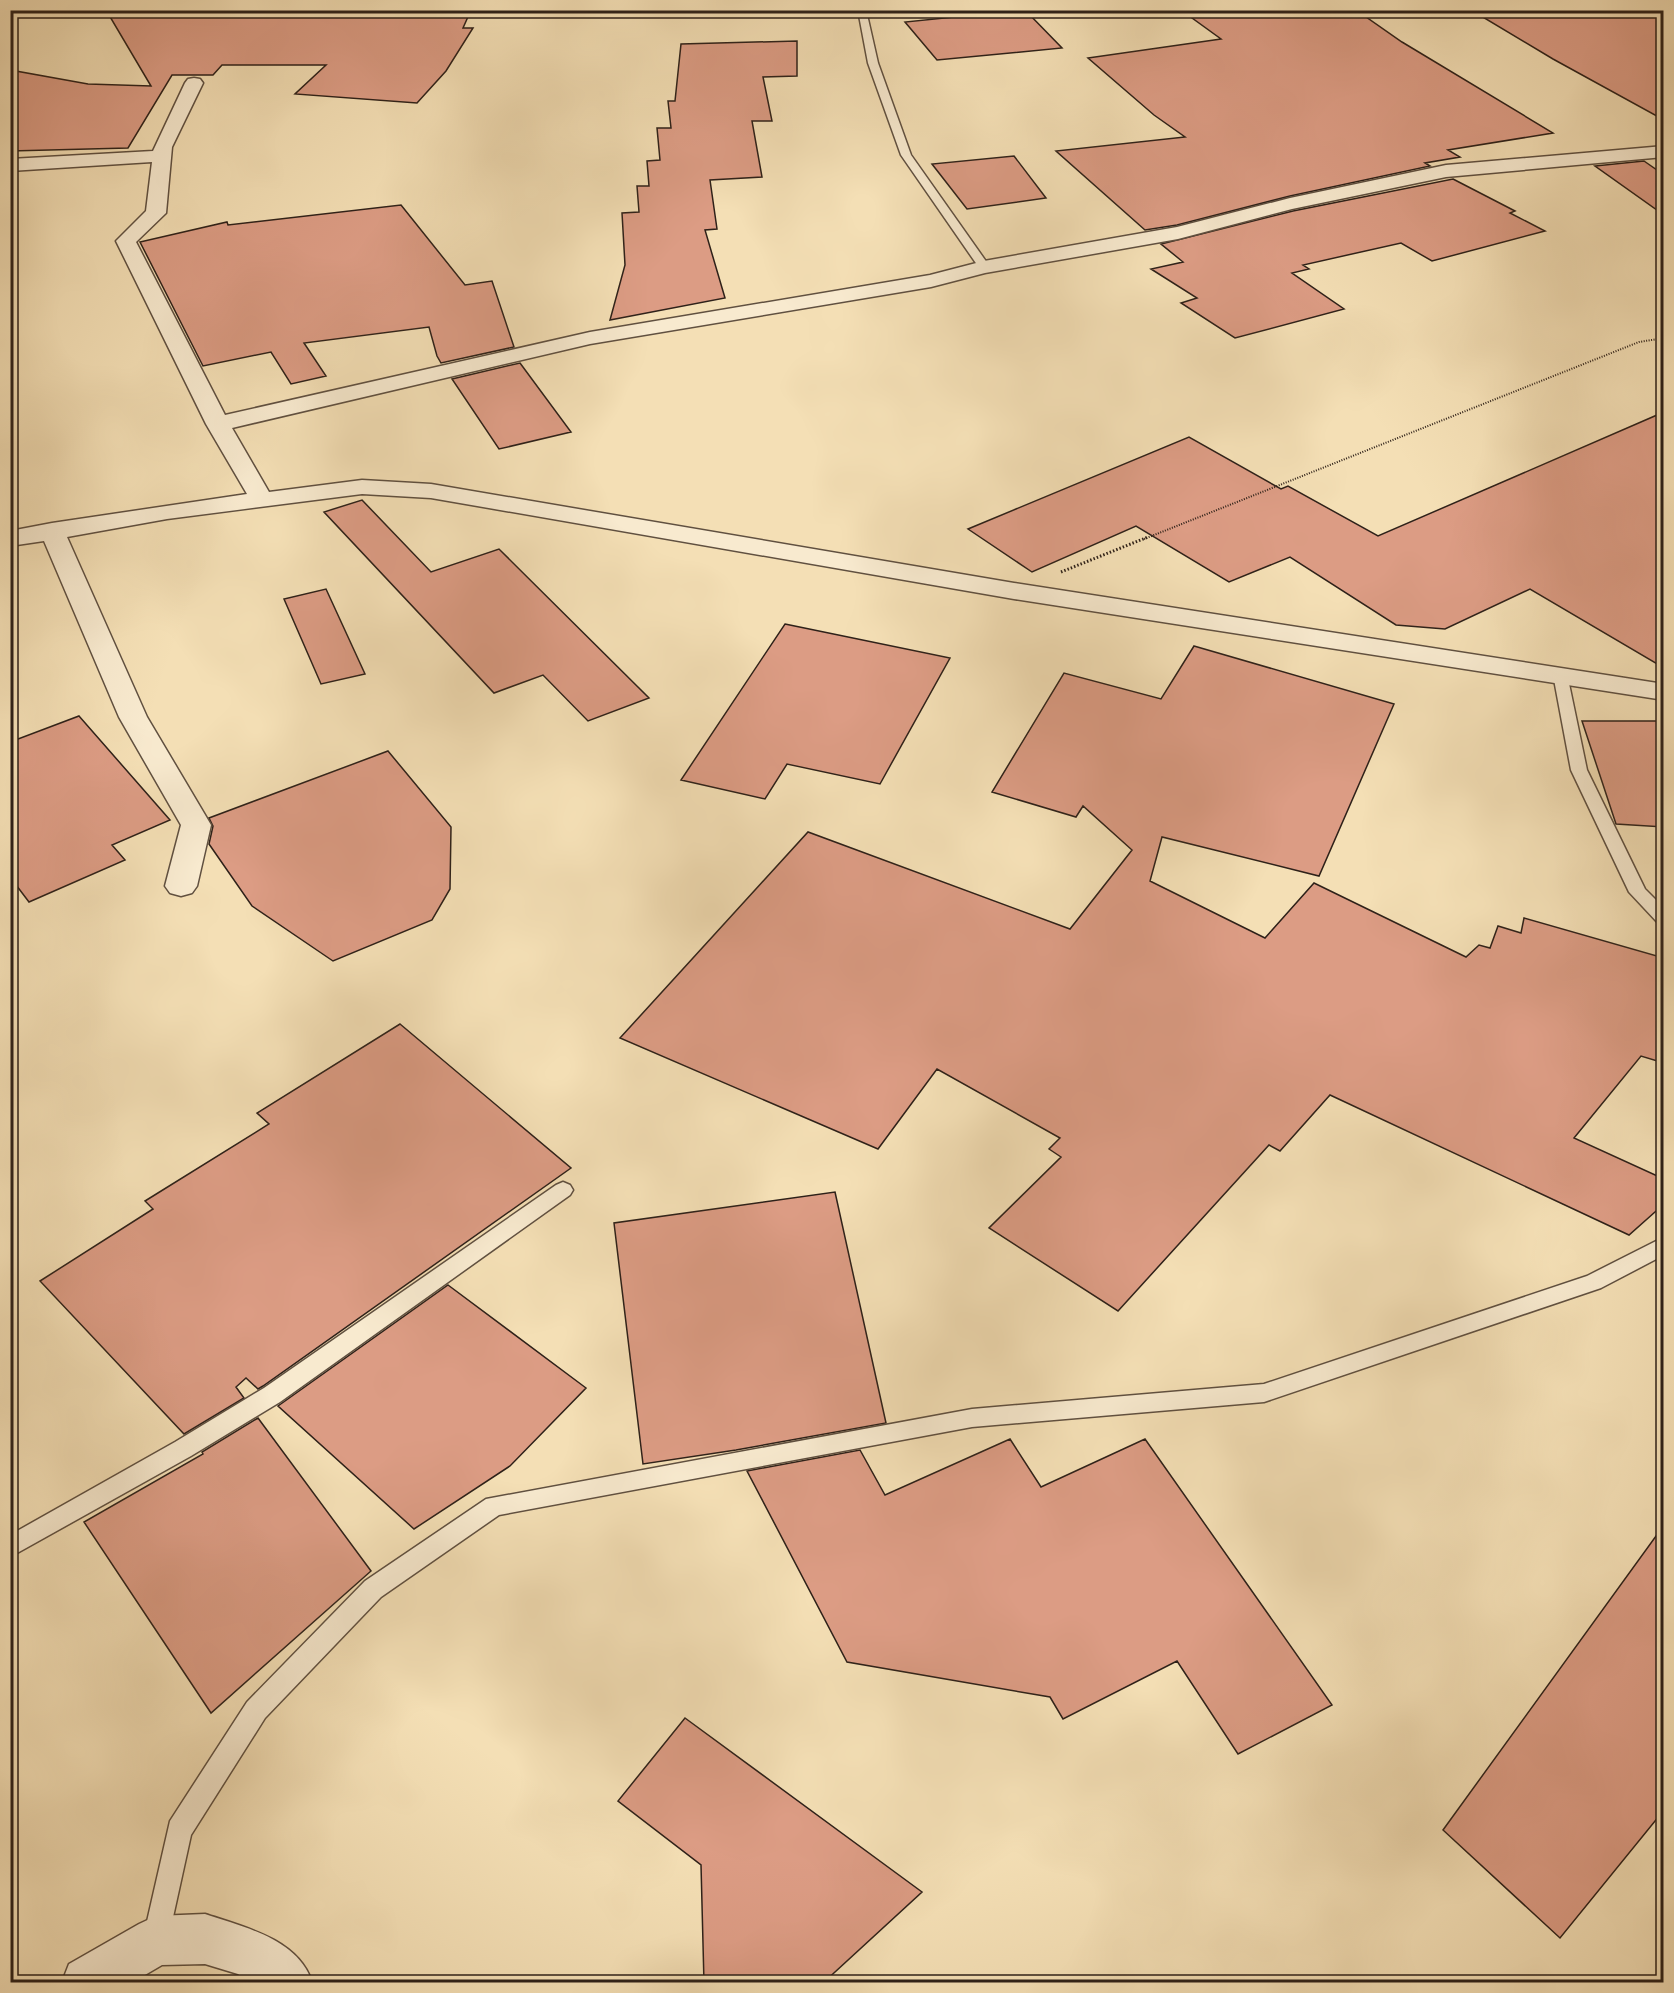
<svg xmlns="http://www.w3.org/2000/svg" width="1674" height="1993" font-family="Alegreya,serif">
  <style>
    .building { fill: #dc9c84; stroke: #2e2119; stroke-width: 1.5 }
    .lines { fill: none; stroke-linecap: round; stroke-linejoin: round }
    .service-casing { stroke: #605040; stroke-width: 3 }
    .minor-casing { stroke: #605040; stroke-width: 3 }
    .tertiary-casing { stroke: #605040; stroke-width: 3 }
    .path-far1 { stroke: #2e2119; stroke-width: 2; stroke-dasharray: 1 1.5; stroke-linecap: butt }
    .path { stroke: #2e2119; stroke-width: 3; stroke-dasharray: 1.5 2; stroke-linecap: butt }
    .service { fill: #f8eacf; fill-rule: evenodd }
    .minor { fill: #f8eacf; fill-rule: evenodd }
    .tertiary { fill: #f8eacf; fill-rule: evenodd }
  </style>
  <rect width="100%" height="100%" fill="#f4dfb5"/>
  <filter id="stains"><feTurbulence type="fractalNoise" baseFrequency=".00333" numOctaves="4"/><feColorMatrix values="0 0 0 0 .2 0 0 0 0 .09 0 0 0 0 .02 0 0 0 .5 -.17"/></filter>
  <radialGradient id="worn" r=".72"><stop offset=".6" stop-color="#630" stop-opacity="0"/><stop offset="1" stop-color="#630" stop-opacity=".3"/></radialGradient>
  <!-- building -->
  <path class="building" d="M106,10H471L463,28H473L446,71L417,103L295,94L326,65H222L213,75H172L128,148L10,151V70L88,84L151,86Z
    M1022,10H1025L1062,48L937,60L905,22Z
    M1181,10H1356L1402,42L1553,133L1448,150L1460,157L1425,163L1430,166L1290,196L1177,225L1145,230L1056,151L1185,137L1154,115L1088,58L1221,39Z
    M1471,10H1664V120L1553,59Z
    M797,41V76L763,77L772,121H752L762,177L710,180L717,229L705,230L725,298L610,320L625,265L622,213L639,212L637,186H649L647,161L660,160L657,128H671L668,101H675L681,44Z
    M1014,156L1046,198L967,209L932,164Z
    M1644,161L1664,175V215L1595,166Z
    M1453,179L1515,211L1510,213L1545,231L1432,261L1401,243L1303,265L1309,269L1292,273L1344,309L1235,338L1181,303L1197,298L1151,269L1183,262L1161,244L1293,211Z
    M401,205L465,285L492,281L514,347L441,363L437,356L429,327L304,343L326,376L291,384L271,352L203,366L140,242L227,222L228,225Z
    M520,363L571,432L499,449L452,379Z
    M1664,412V668L1530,589L1445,629L1396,625L1290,557L1229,582L1136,526L1032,572L968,529L1189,437L1281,489L1288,486L1378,536Z
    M362,500L431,572L499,549L649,698L588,721L543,675L494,693L324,512Z
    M326,589L365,674L321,684L284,599Z
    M785,624L950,658L880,784L787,764L765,799L681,780Z
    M1194,646L1394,704L1319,876L1162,837L1150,881L1265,938L1314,883L1466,957L1479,945L1490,948L1498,926L1521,933L1524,918L1664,958V1063L1641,1056L1574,1138L1664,1179V1204L1629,1235L1330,1095L1280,1151L1269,1145L1118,1311L989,1228L1061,1157L1049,1149L1060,1138L937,1069L878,1149L620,1038L808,832L1070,929L1132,850L1083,806L1076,817L992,792L1064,673L1161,699Z
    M79,716L170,820L112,845L125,860L29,902L10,877V742Z
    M1582,721H1664V827L1616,824Z
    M388,751L451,827L450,889L432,920L333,961L252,906L209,844L213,826L209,818Z
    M400,1024L571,1168L263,1386L258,1389L246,1378L236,1387L244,1398L184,1434L40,1281L153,1209L145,1201L269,1124L257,1113Z
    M835,1192L886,1423L736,1450L643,1464L614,1223Z
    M448,1285L586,1388L510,1466L414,1529L278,1406Z
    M258,1418L371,1571L211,1713L84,1522L203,1454L202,1452Z
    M1010,1439L1041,1487L1145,1439L1332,1705L1238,1754L1177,1661L1063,1719L1050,1697L847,1662L747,1471L860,1450L885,1495Z
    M1664,1525V1810L1560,1938L1443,1830Z
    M685,1718L922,1892L823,1983H704L701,1865L618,1801Z"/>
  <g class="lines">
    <!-- service casing -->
    <g class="service-casing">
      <path id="service" d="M858,10H866L878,63L911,155L990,267L988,269H980L901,155L868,63Z
        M1560,670L1567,674L1587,770L1645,889L1664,908V925L1658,923L1629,892L1571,770L1553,674Z
        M563,1182L570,1185L573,1190L570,1195L280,1402L191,1456L10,1557V1535L175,1442L264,1388L556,1185Z
        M1664,1237V1255L1601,1288L1264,1402L972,1427L499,1515L381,1597L265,1718L191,1835L166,1949L156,1952L146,1949L143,1939L170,1821L247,1702L365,1581L486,1499L972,1409L1264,1384L1587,1276Z"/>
    </g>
    <!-- minor casing -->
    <g class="minor-casing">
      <path id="minor" d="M194,78L200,79L203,83L172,147L166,213L136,242L225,415L590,332L930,275L984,261L1177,227L1290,198L1446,165L1664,146V157L1446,177L1292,209L1178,239L985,273L931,287L590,344L232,428L269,492L362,480L431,484L1014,583L1664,684V700L1014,599L431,498L362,494L167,519L67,537L147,717L211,825L197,886L192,893L181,896L170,893L165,886L181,825L119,717L44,541L10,546V531L52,523L247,494L206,424L116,241L146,211L152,162L10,171V159L153,151L185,83L188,79Z"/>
    </g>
    <!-- tertiary casing -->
    <g class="tertiary-casing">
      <path id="tertiary" d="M205,1914C244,1927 298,1939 312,1982H248L238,1974L205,1964L162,1965L133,1982H62L69,1964L139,1924L156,1916Z"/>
    </g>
    <!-- path-far1 -->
    <path class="path-far1" d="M1144,539L1639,342L1664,338"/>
    <!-- path -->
    <path class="path" d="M1061,572L1148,537"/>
    <!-- service -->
    <use href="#service" class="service"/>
    <!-- minor -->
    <use href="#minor" class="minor"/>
    <!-- tertiary -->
    <use href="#tertiary" class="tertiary"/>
  </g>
  <!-- margin -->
  <rect width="1674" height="1993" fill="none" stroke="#f4dfb5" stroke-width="36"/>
  <rect x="12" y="12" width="1650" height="1969" fill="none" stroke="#2e2119" stroke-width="3"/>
  <rect x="18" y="18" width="1638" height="1957" fill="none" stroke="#2e2119" stroke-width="1.5"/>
  <rect width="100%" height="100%" filter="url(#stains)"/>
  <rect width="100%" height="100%" fill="url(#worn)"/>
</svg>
